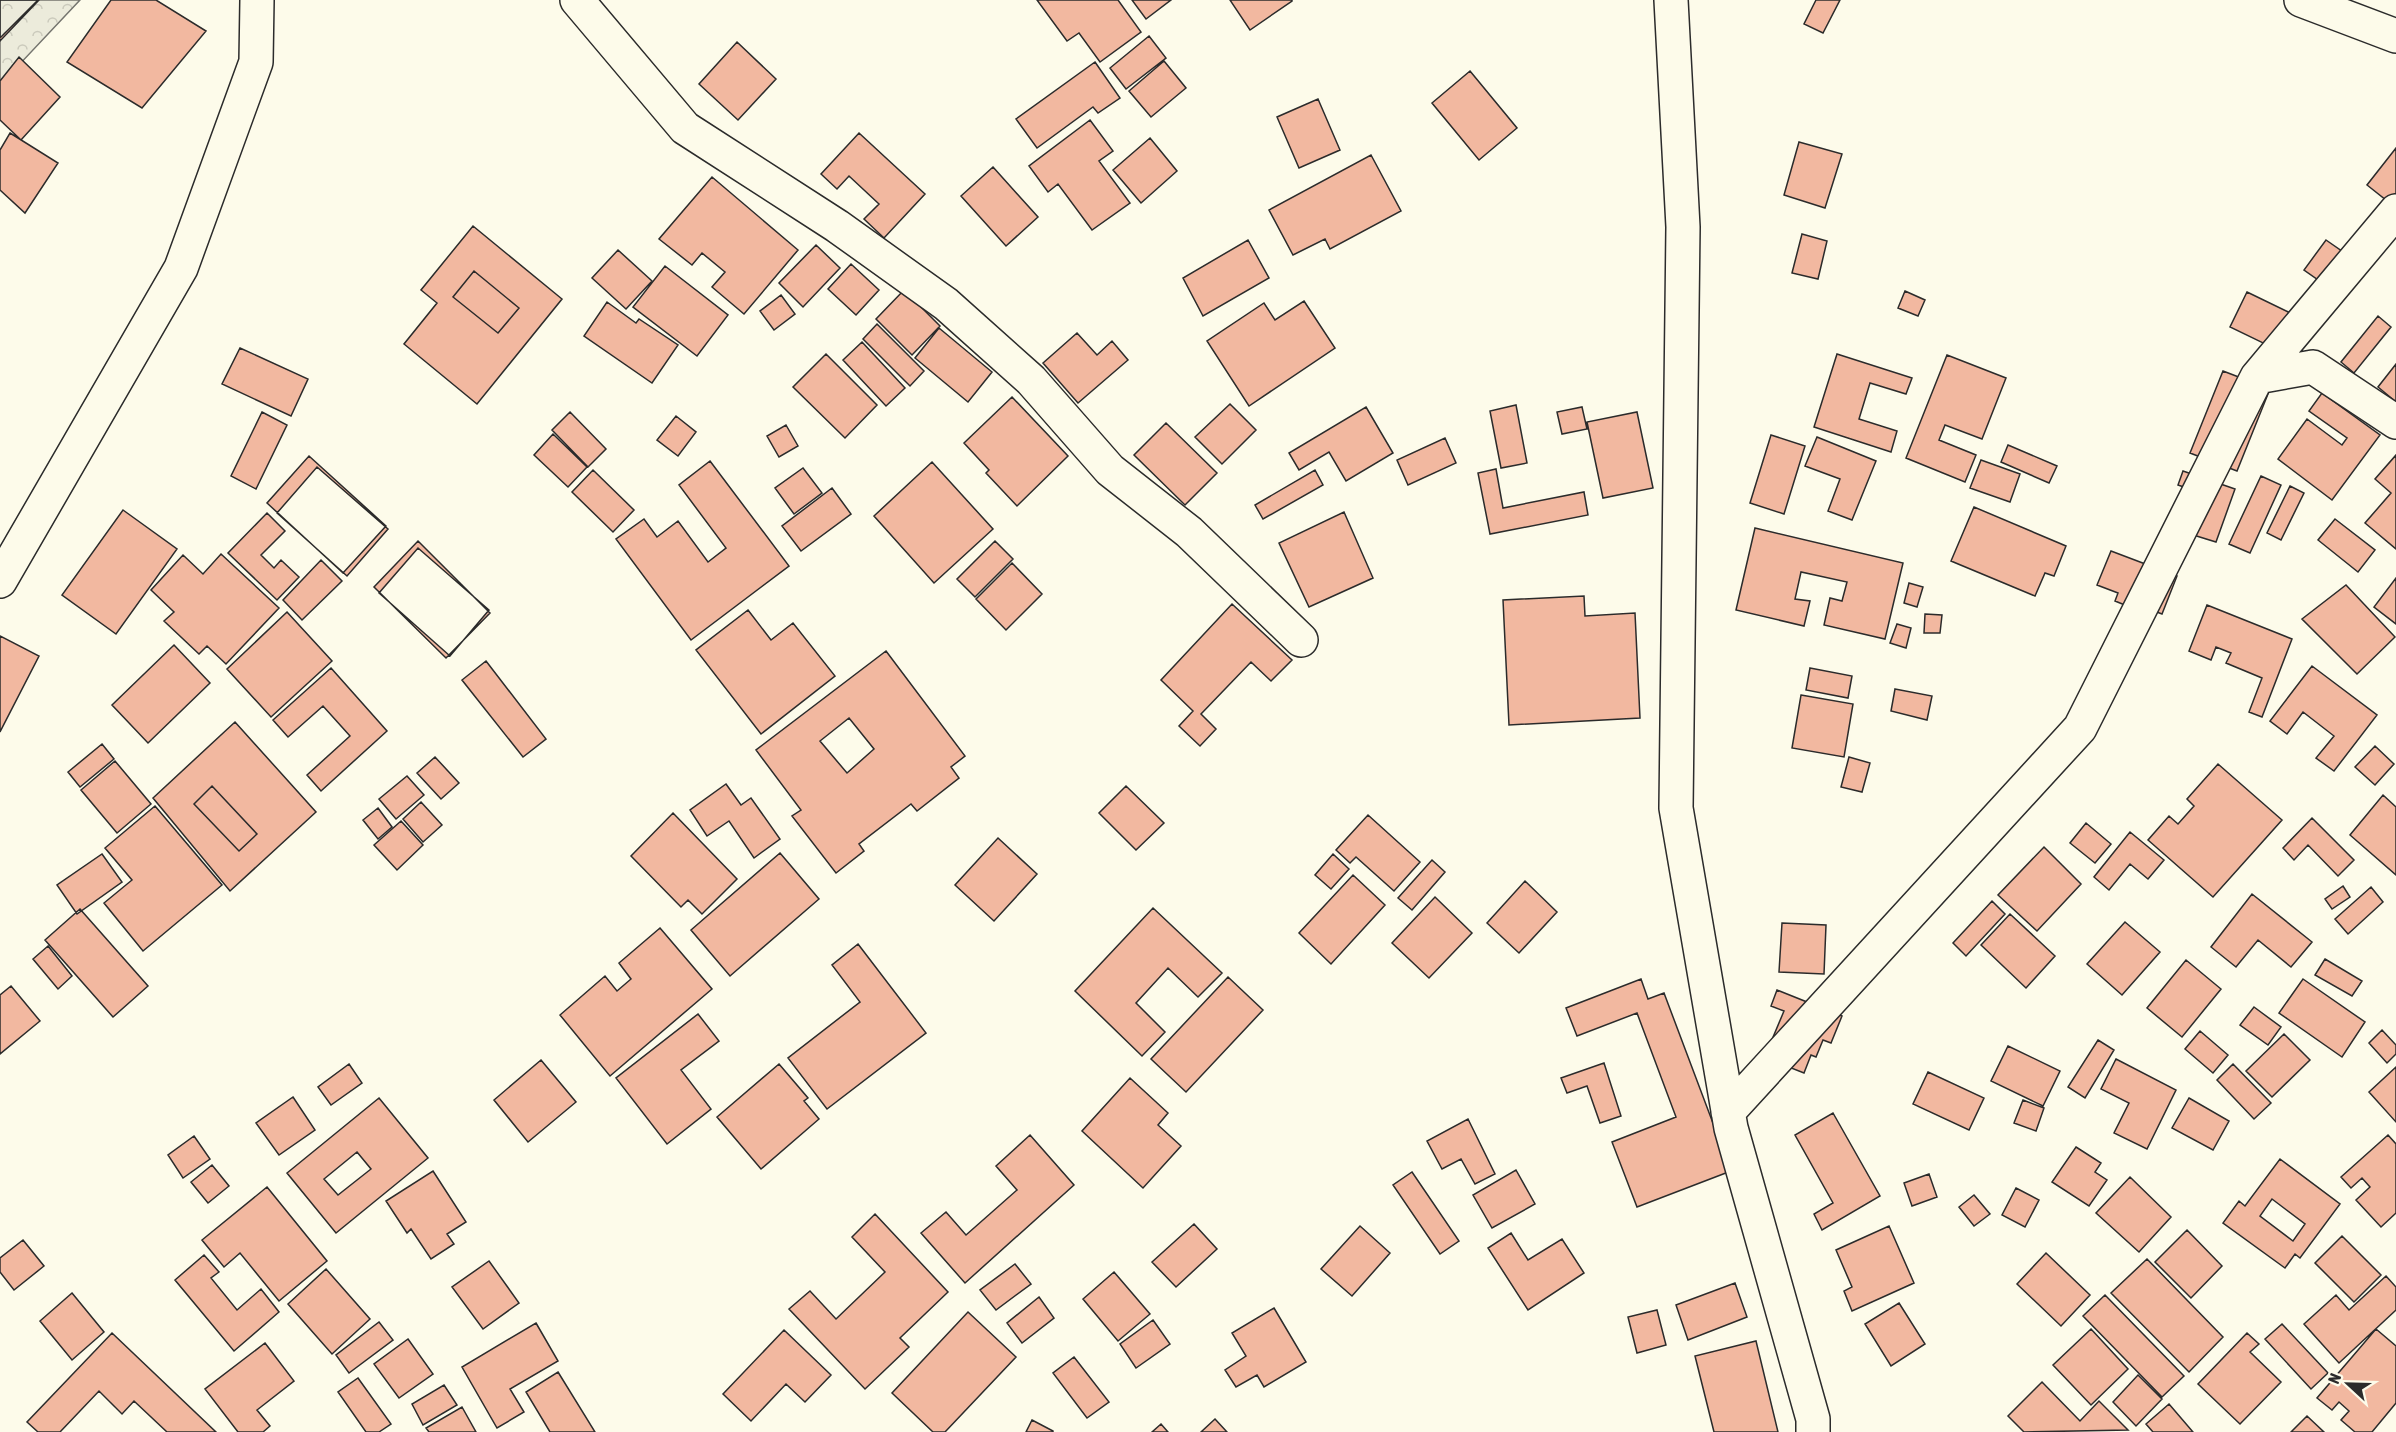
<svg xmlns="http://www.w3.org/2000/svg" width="2396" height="1432" font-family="'Asap Condensed',sans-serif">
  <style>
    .forest { fill: url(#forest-crowns); stroke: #74746e; stroke-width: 1.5 }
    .building { fill: #f2b8a0; stroke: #2b2b2b; stroke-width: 1.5; fill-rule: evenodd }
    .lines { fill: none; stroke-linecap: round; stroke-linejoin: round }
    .street-casing { stroke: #2b2b2b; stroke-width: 36 }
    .street { stroke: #fdfbea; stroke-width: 33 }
  </style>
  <defs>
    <pattern id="forest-crowns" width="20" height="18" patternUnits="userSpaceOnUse" patternTransform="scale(1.5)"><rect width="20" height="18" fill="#ecebdb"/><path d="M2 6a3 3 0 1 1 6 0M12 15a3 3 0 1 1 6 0" fill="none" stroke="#cbcabc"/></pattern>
  </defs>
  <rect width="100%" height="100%" fill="#fdfbea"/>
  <!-- forest -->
  <path class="forest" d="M0,0H80L0,85Z"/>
  <!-- building -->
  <path class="building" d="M0,0H38L0,38Z
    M0,0H39L0,41Z
    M111,0H156L206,31L142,108L67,62Z
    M1037,0H1118L1141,32L1100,62L1079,33L1067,41Z
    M1132,0H1171L1146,19Z
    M1230,0H1292V1L1250,30Z
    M1816,0H1840L1823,33L1804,24Z
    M1149,36L1166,58L1126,89L1110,68Z
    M737,42L776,79L738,120L699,84Z
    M19,57L60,97L21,140L0,120V81Z
    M1164,61L1186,88L1151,117L1129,91Z
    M1095,62L1120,98L1098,113L1093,107L1037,148L1016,119Z
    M1470,71L1517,128L1479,160L1432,103Z
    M1318,99L1340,150L1299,168L1277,117Z
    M1090,120L1113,151L1099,161L1130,203L1092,230L1058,184L1048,192L1029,166Z
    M10,133L58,163L25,213L0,190V150Z
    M859,133L925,194L884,238L864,219L879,204L849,176L837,189L821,174Z
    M1150,138L1177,171L1141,203L1113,170Z
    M1799,142L1842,154L1825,208L1784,195Z
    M2396,148V208L2367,185Z
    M1371,155L1401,211L1330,249L1325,239L1293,255L1269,210Z
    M993,167L1038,217L1006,246L961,196Z
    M712,177L798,250L744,314L712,287L725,272L702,253L692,265L659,239Z
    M473,226L562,299L477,404L404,344L437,303L421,290ZM474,271L519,308L498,333L453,297Z
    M1802,234L1827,241L1818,279L1792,273Z
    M1248,240L1269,278L1203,316L1183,278Z
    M2326,240L2362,265L2341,296L2304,270Z
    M816,245L840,268L803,307L779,283Z
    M618,250L652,281L626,309L592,278Z
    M851,264L879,290L856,315L828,289Z
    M665,266L728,315L697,356L633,307Z
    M474,271L519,308L498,333L453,297Z
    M904,290L940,326L912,355L876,319Z
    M1905,291L1925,300L1918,316L1898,308Z
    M2247,292L2305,320L2288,355L2230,327Z
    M781,295L795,314L774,330L760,311Z
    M1304,301L1335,348L1249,406L1207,341L1264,303L1275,320Z
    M607,302L636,323L639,319L678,345L652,383L584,336Z
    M2378,316L2391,327L2354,373L2341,362Z
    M877,324L924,371L910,386L863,339Z
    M939,328L992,372L968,402L915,358Z
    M1077,333L1097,355L1112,341L1128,360L1078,403L1043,363Z
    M862,342L905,388L886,406L843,360Z
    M240,348L308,379L291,416L222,384Z
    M826,354L877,405L845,438L793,387Z
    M1837,354L1912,378L1906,394L1870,383L1859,419L1897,431L1891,452L1814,427Z
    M1947,355L2006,378L1982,439L1945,425L1939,440L1976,455L1965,482L1906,458Z
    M2396,364V402L2378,387Z
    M2223,371L2270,389L2237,471L2190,453Z
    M2322,393L2380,435L2332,500L2278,459L2307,419L2342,445L2347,438L2309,411Z
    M1012,397L1068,456L1017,506L986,473L989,470L964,443Z
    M1230,404L1256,430L1222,464L1195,437Z
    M1516,405L1527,463L1501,468L1490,411Z
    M1366,407L1393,453L1346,481L1329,452L1299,470L1289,453Z
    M1582,407L1587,429L1562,434L1557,412Z
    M262,412L287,425L256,489L231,476Z
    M570,412L606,449L588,467L552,430Z
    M1637,412L1653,488L1603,498L1587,422Z
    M676,416L696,432L678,456L657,440Z
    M1166,423L1217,473L1185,505L1134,455Z
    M786,425L798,446L779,457L767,436Z
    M553,434L587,467L568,487L534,455Z
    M1771,435L1805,446L1784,514L1750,503Z
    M1817,437L1876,461L1852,520L1828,511L1840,479L1805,466Z
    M1445,438L1456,463L1408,485L1397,460Z
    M2008,445L2057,466L2049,483L2001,462Z
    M2396,455V549L2365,523L2391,493L2375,479Z
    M309,456L386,526L343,573L267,503Z
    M1981,460L2020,474L2010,502L1970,488Z
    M710,461L789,566L691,640L616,539L644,519L657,537L678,521L708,562L726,548L679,485Z
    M932,462L993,529L934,583L874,516Z
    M317,467L388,529L347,576L277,513Z
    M803,468L822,493L794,514L775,488Z
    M1496,469L1503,508L1584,492L1588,515L1490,534L1478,473Z
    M593,470L634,510L613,532L572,492Z
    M1315,470L1323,485L1263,519L1255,505Z
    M2183,471L2235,489L2216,542L2190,534L2204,494L2178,485Z
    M2261,476L2281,485L2250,553L2229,544Z
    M2290,486L2304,493L2281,540L2267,533Z
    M832,488L851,514L801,551L782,526Z
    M1974,507L2066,546L2054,576L2045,573L2035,596L1951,561Z
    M123,510L177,549L116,634L62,595Z
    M1344,512L1373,578L1309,607L1279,543Z
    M267,513L285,531L261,555L274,568L281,560L299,577L277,600L228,553Z
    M2335,519L2375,550L2358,572L2318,540Z
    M1755,528L1903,563L1885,639L1824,625L1830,598L1842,601L1847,582L1801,572L1795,599L1810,601L1804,626L1736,610Z
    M418,541L490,613L446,658L374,587Z
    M995,541L1013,559L975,597L957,579Z
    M418,548L489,610L450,656L379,593Z
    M2111,551L2177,576L2162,614L2149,609L2147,614L2115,601L2118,593L2097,585Z
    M221,554L279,608L226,664L207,646L199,654L164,621L174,612L151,590L183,555L203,574Z
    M321,560L342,581L302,620L283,600Z
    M1012,563L1042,594L1006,630L976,599Z
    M2396,578V624L2374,607Z
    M1909,583L1923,587L1917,607L1904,603Z
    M2346,585L2395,637L2357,674L2302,619Z
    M1584,596L1585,616L1635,613L1640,718L1509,725L1503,600Z
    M1232,604L1292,660L1271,681L1251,662L1201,714L1216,729L1200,746L1179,726L1193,711L1161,680Z
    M2207,605L2292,639L2262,717L2249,712L2262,678L2226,663L2231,653L2216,647L2211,660L2189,651Z
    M748,610L771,640L793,623L835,676L761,734L696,650Z
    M287,612L332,661L271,717L227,669Z
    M1925,614L1942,615L1940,633H1924Z
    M1897,624L1911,628L1906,648L1890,643Z
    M0,636L39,656L0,732Z
    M174,645L210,683L148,743L112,705Z
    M886,651L965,756L951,767L959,778L917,811L911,804L859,844L864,851L836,873L792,816L801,810L756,750ZM849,718L874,749L847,773L820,741Z
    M486,661L546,739L523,757L462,680Z
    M2312,666L2377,715L2334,771L2316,758L2334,736L2303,712L2287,734L2270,721Z
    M331,668L387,731L321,791L307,775L350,736L323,706L288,737L273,720Z
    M1810,668L1852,676L1848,698L1806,690Z
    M1895,689L1932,696L1927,720L1891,711Z
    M1801,695L1853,704L1844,757L1792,748Z
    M235,722L316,812L230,891L153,798ZM212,786L257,834L239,851L194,804Z
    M102,744L114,759L80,787L68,772Z
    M2375,746L2394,764L2375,785L2355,767Z
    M435,757L459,783L441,799L417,773Z
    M1849,757L1870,763L1862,792L1841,787Z
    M115,761L151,804L117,833L81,790Z
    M2218,764L2282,820L2213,897L2148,840L2169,816L2178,824L2194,806L2187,799Z
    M407,776L424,795L396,819L379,799Z
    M726,784L741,805L751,798L780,839L754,858L729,821L707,836L690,810Z
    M212,786L257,834L239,851L194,804Z
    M1126,786L1164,823L1136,850L1099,813Z
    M2383,795L2396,807V875L2350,835Z
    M421,802L442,825L423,842L403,819Z
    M155,806L222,885L143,951L104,903L132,880L105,848Z
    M378,808L392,827L378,839L363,820Z
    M673,813L737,879L702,914L688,900L681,907L631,856Z
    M1368,815L1420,862L1394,891L1356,857L1350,863L1336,850Z
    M2312,818L2354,860L2338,876L2308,845L2294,860L2283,848Z
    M401,821L423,845L397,870L374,845Z
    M2086,823L2111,844L2095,863L2070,843Z
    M2130,832L2164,860L2148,879L2130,864L2109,890L2094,877Z
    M998,838L1037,874L994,921L955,885Z
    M2044,847L2081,884L2037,931L1998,895Z
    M780,853L819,899L730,976L691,930Z
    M102,854L122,882L77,914L57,885Z
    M1333,854L1349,869L1331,889L1315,875Z
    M1432,860L1445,872L1412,910L1398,898Z
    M1353,875L1385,905L1331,964L1299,933Z
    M1525,881L1557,912L1519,953L1487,923Z
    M2343,886L2350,897L2332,909L2325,899Z
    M2371,887L2383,902L2348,934L2335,919Z
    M2252,894L2312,942L2291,967L2258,940L2236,967L2211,947Z
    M1435,897L1472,933L1429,978L1392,943Z
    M1992,901L2005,914L1966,956L1953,943Z
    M1153,908L1222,973L1198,997L1168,968L1136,1003L1165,1032L1142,1056L1075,991Z
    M80,909L148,986L113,1017L45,940Z
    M2010,914L2055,956L2026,988L1981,945Z
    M2125,922L2160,952L2122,995L2087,964Z
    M1782,923L1826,925L1824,974L1779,972Z
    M660,928L712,989L610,1076L560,1015L605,976L617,991L631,979L619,963Z
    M858,944L926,1033L827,1109L788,1058L860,1002L832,965Z
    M48,946L72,976L58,989L33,959Z
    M2325,959L2362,981L2352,996L2315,975Z
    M2186,960L2221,989L2182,1037L2147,1008Z
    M1228,977L1263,1010L1186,1092L1151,1059Z
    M1641,979L1648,999L1664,993L1731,1171L1637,1207L1612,1142L1676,1117L1637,1013L1577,1036L1566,1008Z
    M2303,979L2365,1022L2342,1057L2279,1013Z
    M11,986L40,1021L0,1054V995Z
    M1777,990L1842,1016L1831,1043L1823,1040L1816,1057L1811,1055L1804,1073L1781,1064L1771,1042L1784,1011L1771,1006Z
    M2254,1007L2281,1027L2268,1045L2240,1025Z
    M698,1014L719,1041L681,1070L711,1109L667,1144L616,1078Z
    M2382,1030L2396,1045V1054L2387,1063L2369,1043Z
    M2200,1031L2228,1055L2213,1073L2185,1049Z
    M2284,1034L2310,1060L2272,1097L2246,1071Z
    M2098,1040L2114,1050L2085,1098L2068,1087Z
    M2008,1046L2060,1071L2043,1106L1991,1081Z
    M2116,1059L2176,1090L2147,1149L2114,1133L2129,1103L2101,1089Z
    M541,1060L576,1102L528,1142L494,1100Z
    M1604,1063L1621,1116L1600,1123L1587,1086L1567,1093L1561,1078Z
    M349,1064L362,1083L331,1105L318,1087Z
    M779,1064L808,1098L804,1101L819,1119L761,1169L717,1117Z
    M2233,1064L2271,1103L2254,1119L2217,1080Z
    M2396,1067V1122L2369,1092Z
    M1928,1072L1984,1098L1969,1130L1913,1104Z
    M1130,1078L1168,1113L1158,1125L1181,1146L1143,1188L1082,1131Z
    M293,1097L315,1130L279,1155L256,1123Z
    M379,1098L428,1158L336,1233L287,1173Z
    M2189,1098L2229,1121L2213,1150L2172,1128Z
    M2023,1100L2044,1108L2036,1131L2014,1123Z
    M1833,1113L1880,1196L1822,1230L1814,1214L1833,1203L1795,1135Z
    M1468,1119L1495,1174L1475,1184L1461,1159L1442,1169L1427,1141Z
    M1030,1135L1074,1185L965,1283L921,1233L946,1212L966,1235L1017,1190L996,1166Z
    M2388,1135L2396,1144V1213L2381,1227L2356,1200L2370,1187L2362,1178L2351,1188L2341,1177Z
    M194,1136L210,1159L183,1178L168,1155Z
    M2076,1147L2101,1163L2095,1172L2107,1180L2089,1206L2052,1182Z
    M357,1152L371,1169L338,1195L324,1179Z
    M2280,1159L2340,1204L2300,1258L2295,1254L2285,1268L2223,1223L2239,1201L2245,1206ZM2272,1199L2305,1224L2293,1241L2260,1216Z
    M212,1165L229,1186L208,1203L191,1182Z
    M1516,1170L1535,1204L1492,1228L1473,1195Z
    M433,1171L466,1222L447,1234L454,1244L431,1259L411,1229L407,1233L386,1201Z
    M1412,1172L1459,1241L1440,1254L1393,1185Z
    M1929,1174L1937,1197L1912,1206L1904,1183Z
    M2130,1177L2171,1217L2139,1252L2096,1213Z
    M267,1187L327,1261L279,1301L240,1253L224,1267L202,1240Z
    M2016,1188L2039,1200L2025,1227L2002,1215Z
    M1974,1195L1990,1214L1974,1226L1959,1207Z
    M875,1214L948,1292L900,1338L909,1347L865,1389L789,1309L810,1291L836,1319L885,1272L852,1237Z
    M1194,1224L1217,1249L1176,1287L1152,1262Z
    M1360,1226L1390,1253L1352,1296L1321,1269Z
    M1889,1226L1914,1283L1852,1311L1844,1291L1852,1287L1836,1250Z
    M2187,1230L2222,1266L2191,1298L2155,1262Z
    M1511,1233L1528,1260L1562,1239L1584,1273L1528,1310L1488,1248Z
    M2342,1236L2381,1275L2354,1302L2315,1263Z
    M23,1240L44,1266L14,1290L0,1272V1258Z
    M2046,1253L2090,1295L2061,1326L2017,1284Z
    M204,1255L219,1272L211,1278L237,1310L261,1289L279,1312L234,1351L175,1280Z
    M2147,1259L2223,1337L2189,1372L2111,1293Z
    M489,1261L519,1303L483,1329L452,1287Z
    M1015,1264L1031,1284L996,1310L980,1290Z
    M326,1269L370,1319L332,1354L288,1304Z
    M1114,1272L1150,1314L1118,1341L1083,1299Z
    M2386,1276L2396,1287V1310L2339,1363L2304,1324L2336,1295L2349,1310Z
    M1735,1283L1747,1317L1688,1340L1676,1305Z
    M72,1293L104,1332L72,1360L40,1321Z
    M2105,1295L2184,1376L2162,1397L2083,1316Z
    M1039,1297L1054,1318L1022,1343L1007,1323Z
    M1899,1303L1925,1344L1891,1366L1865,1324Z
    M1274,1308L1306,1362L1264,1387L1257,1375L1236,1387L1225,1370L1246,1356L1232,1333Z
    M1657,1310L1666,1345L1637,1353L1628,1317Z
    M968,1312L1016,1357L945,1432H933L892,1393Z
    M1153,1320L1170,1344L1136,1368L1120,1344Z
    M379,1322L393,1340L349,1373L336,1355Z
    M536,1323L558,1361L510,1389L524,1412L497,1428L462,1367Z
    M2282,1324L2328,1373L2311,1389L2265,1339Z
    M2091,1329L2128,1369L2091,1405L2053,1365Z
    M2376,1329L2396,1346V1403L2372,1432H2355L2341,1420L2349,1411L2339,1402L2332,1410L2317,1398Z
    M784,1330L831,1375L805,1402L786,1384L751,1421L723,1394Z
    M112,1333L216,1432H167L134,1401L122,1414L99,1391L60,1432H38L27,1422Z
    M2247,1333L2259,1344L2250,1352L2281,1382L2240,1424L2198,1384Z
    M408,1339L433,1374L399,1398L374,1364Z
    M1756,1341L1778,1432H1714L1695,1356Z
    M265,1343L294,1381L257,1410L270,1426L263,1432H238L205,1389Z
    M1074,1357L1109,1402L1087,1418L1053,1373Z
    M558,1372L595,1432H550L526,1392Z
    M2138,1375L2162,1399L2136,1426L2113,1402Z
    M358,1378L391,1424L379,1432H366L338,1392Z
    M2042,1382L2080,1421L2099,1401L2128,1430L2024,1432L2008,1416Z
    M444,1385L457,1405L423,1425L412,1404Z
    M2169,1404L2193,1432H2153L2146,1424Z
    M462,1407L476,1432H429L426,1428Z
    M2307,1416L2324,1432H2291Z
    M1215,1419L1227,1432H1201Z
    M1032,1420L1053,1431V1432H1026Z
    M1161,1424L1168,1432H1152Z"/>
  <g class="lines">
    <!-- street casing -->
    <g class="street-casing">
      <path id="street" d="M577,0L685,128L837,226L946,304L1031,380L1110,470L1189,532L1301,640
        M1671,0L1683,227L1676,808L1731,1128L1813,1419V1432
        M2301,0L2396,36
        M2257,377L2313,367L2396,422
        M0,581L181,268L256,62L257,0
        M1728,1112L2080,728L2257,377L2396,211"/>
    </g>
    <!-- street -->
    <use href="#street" class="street"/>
  </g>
  <!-- north arrow -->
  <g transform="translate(2348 1384) rotate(292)" stroke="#fdfbea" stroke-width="4.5" paint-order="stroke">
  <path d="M0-4.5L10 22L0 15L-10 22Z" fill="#2b2b2b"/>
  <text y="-9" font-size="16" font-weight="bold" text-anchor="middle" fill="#2b2b2b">N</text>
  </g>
</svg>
